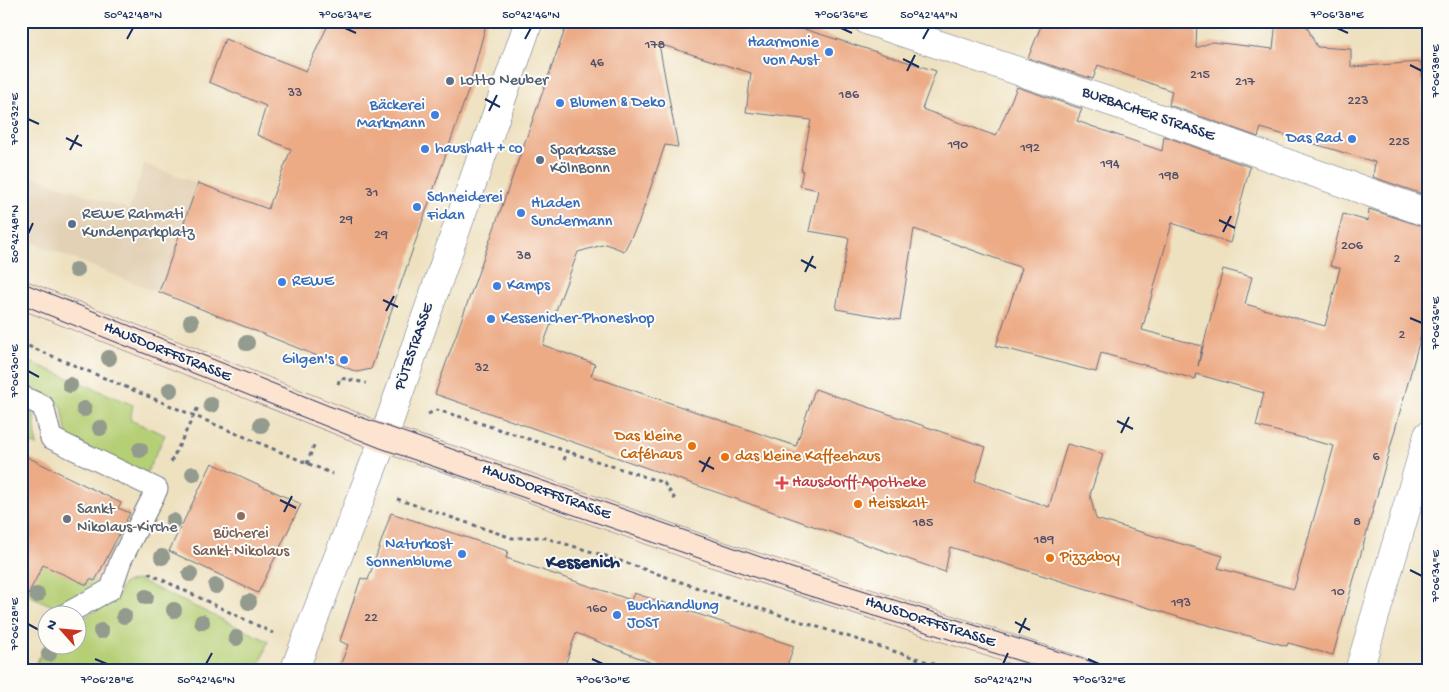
<svg xmlns="http://www.w3.org/2000/svg" width="1449" height="692" font-family="'Gochi Hand',sans-serif">
  <style>
    .built { fill: #e3d1b6 }
    .green { fill: #b5cf74; stroke: #687f69 }
    .building { fill: #ecaa85; fill-rule: evenodd }
    .lines { fill: none; stroke-linecap: round; stroke-linejoin: round }
    .lane-casing { stroke: #656d80; stroke-width: 23 }
    .street-casing { stroke: #656d80; stroke-width: 29 }
    .secondary-casing { stroke: #656d80; stroke-width: 29 }
    .path { stroke: #656d80; stroke-width: 3; stroke-dasharray: 4 4; stroke-linecap: butt }
    .lane { stroke: #fff; stroke-width: 21 }
    .street { stroke: #fff; stroke-width: 28 }
    .secondary { stroke: #fde4d1; stroke-width: 28 }
    .tram { stroke: #1b2f5e; stroke-width: 1 }
    .tree { fill: #939a8e }
    .ticks { fill: none; stroke: #1b2f5e; stroke-width: 2 }
    .shop-dot { fill: #3f7fe0; stroke: #fdfcf7; stroke-width: 2 }
    .service-dot { fill: #5c6f8a; stroke: #fdfcf7; stroke-width: 2 }
    .food-dot { fill: #e8710a; stroke: #fdfcf7; stroke-width: 2 }
    .health-dot { fill: #e0444e; stroke: #fdfcf7; stroke-width: 2 }
    .education-dot { fill: #8d6e63; stroke: #fdfcf7; stroke-width: 2 }
    .worship-dot { fill: #6b7280; stroke: #fdfcf7; stroke-width: 2 }
    .labels { text-anchor: middle; dominant-baseline: central; stroke-width: 4; stroke-linejoin: round; paint-order: stroke }
    .number-label { font-size: 14px; fill: #4f4e68 }
    .shop-label { font-size: 16px; fill: #366cbe; stroke: #fdfcf7; text-anchor: start }
    .service-label { font-size: 16px; fill: #4e5e75; stroke: #fdfcf7; text-anchor: start }
    .street-label { font-size: 16px; fill: #1b2f5e; stroke: #fdfcf7 }
    .food-label { font-size: 16px; fill: #c56008; stroke: #fdfcf7; text-anchor: start }
    .health-label { font-size: 16px; fill: #be3a42; stroke: #fdfcf7; text-anchor: start }
    .worship-label { font-size: 16px; fill: #5b616d; stroke: #fdfcf7; text-anchor: start }
    .education-label { font-size: 16px; fill: #785e54; stroke: #fdfcf7 }
    .quarter-label { font-size: 19px; font-weight: bold; fill: #1b2f5e; stroke: #fdfcf7 }
    .neatline { fill: none; stroke: #1b2f5e; stroke-width: 2 }
    .ticks-label { font-size: 12px; text-anchor: middle; fill: #1b2f5e }
  </style>
  <rect width="100%" height="100%" fill="#fdfcf7"/>
  <filter id="ink" filterUnits="userSpaceOnUse"><feTurbulence type="fractalNoise" baseFrequency=".02" numOctaves="2"/><feDisplacementMap in="SourceGraphic" scale="10" xChannelSelector="R" yChannelSelector="G"/><feConvolveMatrix kernelMatrix="1 2 1 2 8 2 1 2 1" color-interpolation-filters="sRGB"/></filter>
  <filter id="wash" filterUnits="userSpaceOnUse"><feTurbulence type="fractalNoise" baseFrequency=".0096" numOctaves="4" result="noise"/><feDisplacementMap in="SourceGraphic" scale="20" xChannelSelector="R" yChannelSelector="G"/><feGaussianBlur stdDeviation="1.12" result="paint"/><feColorMatrix in="noise" values="0 0 0 0 0 0 0 0 0 0 0 0 0 0 0 0 0 1.4 0 .05"/><feComposite in="paint" operator="in"/></filter>
  <g filter="url(#wash)">
    <rect width="100%" height="100%" fill="#eee1c0"/>
    <!-- built -->
    <path class="built" d="M144,164L410,260L392,309L357,372L21,238V172L129,210Z"/>
    <!-- green -->
    <path class="green" d="M21,358L133,405L130,420L165,435L146,474L67,438L62,406L21,386Z
      M21,408L34,415L37,446L31,443L29,448L21,444Z
      M42,563L80,575L78,581L87,585L90,579L104,585L62,610L28,595Z
      M138,580L268,641L258,671H33L47,641L48,644H78V621L114,600L124,583Z"/>
    <g id="blocks">
      <!-- building -->
      <path class="building" d="M330,21H487L468,91L371,369L357,372L159,292L198,183L268,209L291,149L257,135L266,106L209,82L225,39L306,71Z
        M568,21H779L936,71L922,109L996,136L1017,87L1082,109L1077,121L1162,151L1164,136L1250,167L1230,243L1172,223L1142,330L1202,346L1198,366L1223,269L1252,277L1245,304L1325,326L1340,268L1330,266L1343,214L1368,221L1369,209L1428,228V310L1333,655L1288,643L1287,646L1185,619L950,547L945,572L435,394ZM659,44L751,73L746,112L811,120L801,170H803L800,186L818,190L809,231L849,238L836,309L900,320L914,229L1022,268L996,346L1096,372L1101,353L1195,379L1196,374L1264,393L1256,426L1334,446L1294,589L1218,568L1223,556L1096,519L1090,495L1103,454L1067,444L1049,507L975,481L986,447L815,389L796,446L591,376L595,364L543,345L578,252L606,244L624,251L639,222L665,145L678,147Z
        M1043,21H1197L1196,48L1212,42L1273,49L1276,21H1304L1317,47L1351,49V67L1421,62L1423,89L1422,115H1428V196L1373,177L1375,162L1261,128L1258,137L1169,105L1172,91L1098,65L1093,79L1028,58Z
        M21,454L121,503L118,508L130,513L95,581L90,579L87,585L43,565L21,608Z
        M212,463L301,504L258,593L169,551Z
        M391,513L508,551L506,558L631,600L634,593L794,646L785,671H672L576,633L563,671H338L348,645L340,641L361,578L368,580Z"/>
    </g>
  </g>
  <g filter="url(#ink)">
    <use href="#blocks" fill-opacity="0" stroke="#656d80" stroke-width="1"/>
    <g class="lines">
      <!-- lane casing -->
      <g class="lane-casing">
        <path id="lane" d="M21,396L43,406L51,438L157,489L121,560L111,589L66,614"/>
      </g>
      <!-- street casing -->
      <g class="street-casing">
        <path id="street" d="M868,21L1156,117L1428,213
          M294,671L380,448L529,21
          M1359,671L1428,435"/>
      </g>
      <!-- secondary casing -->
      <g class="secondary-casing">
        <path id="secondary" d="M21,294L383,438L458,462L716,554L1079,671"/>
      </g>
      <!-- path -->
      <path class="path" d="M21,343L333,474
        M338,384L340,378L366,383
        M428,414L437,410L458,416L664,483L677,502
        M564,460L567,452
        M171,462L199,405
        M307,464L314,445
        M397,499L512,538L542,537L606,556L727,598L956,671
        M148,573L273,633"/>
      <!-- lane -->
      <use href="#lane" class="lane"/>
      <!-- street -->
      <use href="#street" class="street"/>
      <!-- secondary -->
      <use href="#secondary" class="secondary"/>
      <!-- tram -->
      <path class="tram" d="M21,282L329,406L792,568L1121,671
        M21,304L380,448L803,594L1052,671"/>
    </g>
    <!-- trees -->
    <g class="tree">
      <circle cx="76" cy="270" r="8"/>
      <circle cx="191" cy="322" r="8"/>
      <circle cx="247" cy="343" r="8"/>
      <circle cx="109" cy="358" r="8"/>
      <circle cx="70" cy="385" r="8"/>
      <circle cx="170" cy="390" r="8"/>
      <circle cx="211" cy="405" r="8"/>
      <circle cx="84" cy="409" r="8"/>
      <circle cx="261" cy="425" r="8"/>
      <circle cx="100" cy="428" r="8"/>
      <circle cx="140" cy="450" r="8"/>
      <circle cx="193" cy="474" r="8"/>
      <circle cx="173" cy="521" r="8"/>
      <circle cx="162" cy="557" r="8"/>
      <circle cx="190" cy="574" r="8"/>
      <circle cx="216" cy="586" r="8"/>
      <circle cx="37" cy="595" r="8"/>
      <circle cx="146" cy="597" r="8"/>
      <circle cx="249" cy="602" r="8"/>
      <circle cx="174" cy="610" r="8"/>
      <circle cx="124" cy="616" r="8"/>
      <circle cx="202" cy="622" r="8"/>
      <circle cx="101" cy="631" r="8"/>
      <circle cx="236" cy="638" r="8"/>
      <circle cx="49" cy="654" r="8"/>
    </g>
  </g>
  <!-- ticks -->
  <path class="ticks" d="M345,28L356,33M841,28L852,33M1337,28L1348,33M127,39L133,28M525,39L531,28M923,39L929,28M903,59L919,67M1410,65L1422,71M907,71L915,55M485,99L500,107M489,111L497,95M28,119L39,124M66,138L82,146M70,150L78,135M1219,220L1235,228M1223,232L1231,216M28,234L33,223M801,260L816,268M805,272L813,256M383,300L398,307M386,311L394,296M1410,318L1422,323M28,371L39,377M1117,421L1133,429M1121,433L1129,417M699,461L714,469M702,472L710,457M280,500L296,508M284,512L292,496M1410,570L1422,576M1015,622L1030,630M28,624L39,630M1019,633L1026,618M95,659L107,664M592,659L603,664M1088,659L1099,664M206,664L212,653M1003,664L1008,653"/>
  <!-- markers -->
  <g class="shop-dot">
    <circle cx="829" cy="52" r="5"/>
    <circle cx="560" cy="103" r="5"/>
    <circle cx="435" cy="115" r="5"/>
    <circle cx="1352" cy="139" r="5"/>
    <circle cx="425" cy="149" r="5"/>
    <circle cx="417" cy="207" r="5"/>
    <circle cx="521" cy="213" r="5"/>
    <circle cx="282" cy="282" r="5"/>
    <circle cx="497" cy="286" r="5"/>
    <circle cx="491" cy="319" r="5"/>
    <circle cx="344" cy="360" r="5"/>
    <circle cx="462" cy="554" r="5"/>
    <circle cx="617" cy="615" r="5"/>
  </g>
  <g class="service-dot">
    <circle cx="450" cy="81" r="5"/>
    <circle cx="540" cy="160" r="5"/>
    <circle cx="72" cy="224" r="5"/>
  </g>
  <g class="food-dot">
    <circle cx="692" cy="446" r="5"/>
    <circle cx="725" cy="457" r="5"/>
    <circle cx="858" cy="504" r="5"/>
    <circle cx="1050" cy="558" r="5"/>
  </g>
  <path class="health-dot" d="M779.5 475.5h5v5h5v5h-5v5h-5v-5h-5v-5h5z"/>
  <circle class="education-dot" cx="241" cy="516" r="5"/>
  <circle class="worship-dot" cx="67" cy="519" r="5"/>
  <g class="labels">
    <!-- number labels -->
    <g class="number-label">
      <text x="655" y="45">178</text>
      <text x="597" y="63">46</text>
      <text x="1200" y="75">215</text>
      <text x="1245" y="82">217</text>
      <text x="295" y="93">33</text>
      <text x="849" y="95">186</text>
      <text x="1358" y="101">223</text>
      <text x="1399" y="142">225</text>
      <text x="958" y="145">190</text>
      <text x="1030" y="148">192</text>
      <text x="1110" y="164">194</text>
      <text x="1169" y="176">198</text>
      <text x="372" y="193">31</text>
      <text x="346" y="220">29</text>
      <text x="381" y="235">29</text>
      <text x="1352" y="246">206</text>
      <text x="524" y="256">38</text>
      <text x="1397" y="259">2</text>
      <text x="1402" y="335">2</text>
      <text x="482" y="368">32</text>
      <text x="1376" y="457">6</text>
      <text x="1357" y="522">8</text>
      <text x="923" y="523">185</text>
      <text x="1044" y="540">189</text>
      <text x="1338" y="592">10</text>
      <text x="1181" y="603">193</text>
      <text x="597" y="609">160</text>
      <text x="371" y="618">22</text>
    </g>
    <!-- shop labels -->
    <g class="shop-label">
      <text x="819" y="43" text-anchor="end">Haarmonie<tspan x="819" dy="18">von Aust</tspan></text>
      <text x="570" y="103">Blumen &amp; Deko</text>
      <text x="425" y="106" text-anchor="end">Bäckerei<tspan x="425" dy="18">Markmann</tspan></text>
      <text x="1342" y="139" text-anchor="end">Das Rad</text>
      <text x="435" y="149">haushalt + co</text>
      <text x="427" y="198">Schneiderei<tspan x="427" dy="18">Fidan</tspan></text>
      <text x="531" y="204">HLaden<tspan x="531" dy="18">Sundermann</tspan></text>
      <text x="292" y="282">REWE</text>
      <text x="507" y="286">Kamps</text>
      <text x="501" y="319">Kessenicher-Phoneshop</text>
      <text x="334" y="360" text-anchor="end">Gilgen's</text>
      <text x="452" y="545" text-anchor="end">Naturkost<tspan x="452" dy="18">Sonnenblume</tspan></text>
      <text x="627" y="606">Buchhandlung<tspan x="627" dy="18">JOST</tspan></text>
    </g>
    <!-- service labels -->
    <g class="service-label">
      <text x="460" y="81">Lotto Neuber</text>
      <text x="550" y="151">Sparkasse<tspan x="550" dy="18">KölnBonn</tspan></text>
      <text x="82" y="215">REWE Rahmati<tspan x="82" dy="18">Kundenparkplatz</tspan></text>
    </g>
    <!-- street labels -->
    <g class="street-label">
      <text transform="translate(1148 115) rotate(19)">BURBACHER STRASSE</text>
      <text transform="translate(415 347) rotate(-71)">PÜTZSTRASSE</text>
      <text transform="translate(167 353) rotate(22)">HAUSDORFFSTRASSE</text>
      <text transform="translate(546 493) rotate(20)">HAUSDORFFSTRASSE</text>
      <text transform="translate(930 623) rotate(18)">HAUSDORFFSTRASSE</text>
    </g>
    <!-- food labels -->
    <g class="food-label">
      <text x="682" y="437" text-anchor="end">Das kleine<tspan x="682" dy="18">Caféhaus</tspan></text>
      <text x="735" y="457">das kleine Kaffeehaus</text>
      <text x="868" y="504">Heisskalt</text>
      <text x="1060" y="558">Pizzaboy</text>
    </g>
    <!-- health labels -->
    <g class="health-label">
      <text x="792" y="483">Hausdorff-Apotheke</text>
    </g>
    <!-- worship labels -->
    <g class="worship-label">
      <text x="77" y="510">Sankt<tspan x="77" dy="18">Nikolaus-Kirche</tspan></text>
    </g>
    <!-- education labels -->
    <g class="education-label">
      <text x="241" y="534">Bücherei<tspan x="241" dy="18">Sankt Nikolaus</tspan></text>
    </g>
    <!-- quarter labels -->
    <g class="quarter-label">
      <text x="583" y="563">Kessenich</text>
    </g>
  </g>
  <!-- margin -->
  <rect width="1449" height="692" fill="none" stroke="#fdfcf7" stroke-width="55"/>
  <!-- north arrow -->
  <g transform="translate(62 630) rotate(297)"><circle r="24" fill="#fdfcf7" stroke="#a3aaba"/>
  <path d="M0-4L9 19L0 12L-9 19Z" fill="#c8321e"/>
  <text y="-8" font-size="14" font-weight="bold" text-anchor="middle" fill="#1b2f5e">N</text>
  </g>
  <rect x="28" y="28" width="1394" height="636" class="neatline"/>
  <g class="ticks-label">
    <text x="133" y="18">50°42'48"N</text>
    <text x="345" y="18">7°06'34"E</text>
    <text x="531" y="18">50°42'46"N</text>
    <text x="841" y="18">7°06'36"E</text>
    <text x="929" y="18">50°42'44"N</text>
    <text x="1337" y="18">7°06'38"E</text>
    <text transform="translate(1435 71) rotate(-90)" y="4">7°06'38"E</text>
    <text transform="translate(14 119) rotate(-90)" y="4">7°06'32"E</text>
    <text transform="translate(14 234) rotate(-90)" y="4">50°42'48"N</text>
    <text transform="translate(1435 323) rotate(-90)" y="4">7°06'36"E</text>
    <text transform="translate(14 371) rotate(-90)" y="4">7°06'30"E</text>
    <text transform="translate(1435 576) rotate(-90)" y="4">7°06'34"E</text>
    <text transform="translate(14 624) rotate(-90)" y="4">7°06'28"E</text>
    <text x="107" y="683">7°06'28"E</text>
    <text x="206" y="683">50°42'46"N</text>
    <text x="603" y="683">7°06'30"E</text>
    <text x="1003" y="683">50°42'42"N</text>
    <text x="1099" y="683">7°06'32"E</text>
  </g>
</svg>
